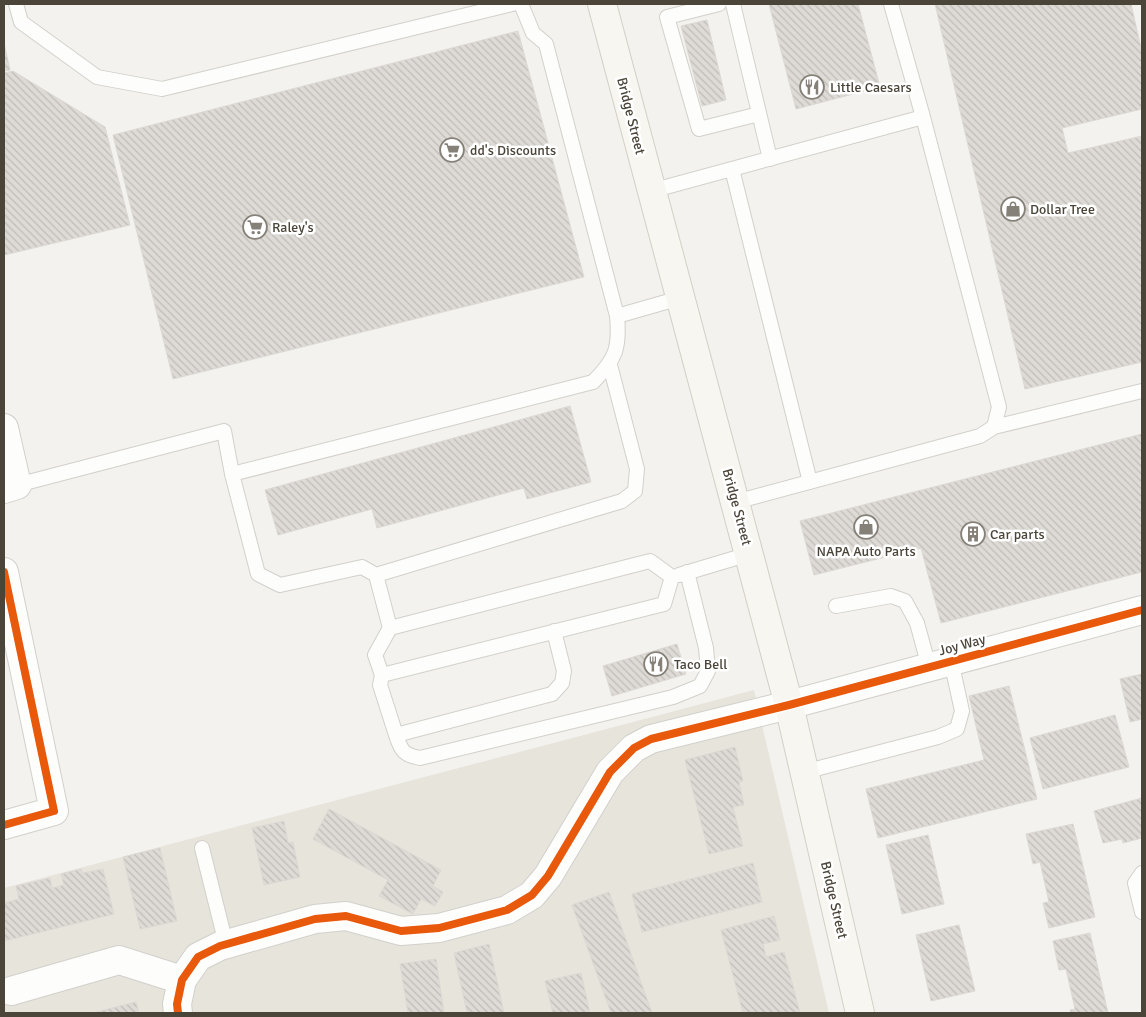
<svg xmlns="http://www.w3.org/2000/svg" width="1146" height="1017" font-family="Signika,sans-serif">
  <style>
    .residential { fill: #e7e4dc }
    .building { fill: url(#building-back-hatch); stroke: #dcd9d4 }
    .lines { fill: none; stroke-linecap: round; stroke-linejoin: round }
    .lane-casing { stroke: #d2d0cb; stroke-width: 16 }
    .street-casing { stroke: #d2d0cb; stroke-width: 30 }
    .secondary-casing { stroke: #d3cfc5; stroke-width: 30 }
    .lane { stroke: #fdfdfc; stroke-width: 14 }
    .street { stroke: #fdfdfc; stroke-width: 28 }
    .secondary { stroke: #f7f6f1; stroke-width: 28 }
    .cycleway-casing { stroke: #fff; stroke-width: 11 }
    .cycleway { stroke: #e8590c; stroke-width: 8 }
    .labels { text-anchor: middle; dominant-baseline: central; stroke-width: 5; stroke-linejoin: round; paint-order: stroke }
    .poi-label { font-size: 14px; fill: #4b4439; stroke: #fff; text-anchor: start }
    .street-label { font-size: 14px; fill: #4b4439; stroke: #fff }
  </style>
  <defs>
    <pattern id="building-back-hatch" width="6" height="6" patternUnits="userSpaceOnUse" patternTransform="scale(1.25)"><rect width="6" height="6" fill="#dedbd6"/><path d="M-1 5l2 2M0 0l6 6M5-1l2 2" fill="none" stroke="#c0bdb8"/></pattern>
  </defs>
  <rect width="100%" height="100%" fill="#f4f2ee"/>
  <!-- residential -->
  <path class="residential" d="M754,690L829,1013H4V888Z"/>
  <!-- building -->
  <path class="building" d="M769,4H858L880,87L796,109Z
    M935,4H1131L1142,52V109L1062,128L1068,153L1142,136V362L1025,389Z
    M707,20L726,100L702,106L681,26Z
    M518,31L584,277L173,379L113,135Z
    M4,43L10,70L4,71Z
    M13,71L105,127L130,225L4,255V73Z
    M570,406L591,482L527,499L524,488L377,528L372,509L278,535L265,490Z
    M1142,434V572L941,623L921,548L814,575L800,521Z
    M677,644L686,674L612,696L603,666Z
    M1142,674V719L1130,722L1120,679Z
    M1009,686L1037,799L878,838L866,789L984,760L969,696Z
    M1115,715L1129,767L1043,789L1030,738Z
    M735,747L743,781L739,782L744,805L733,807L743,846L709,854L685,760Z
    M1142,798V838L1123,843L1122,839L1103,843L1094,811Z
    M329,809L441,870L433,886L443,892L435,906L421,899L413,914L379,896L388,880L313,839Z
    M284,821L288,843L293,842L300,877L264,885L252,828Z
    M1073,824L1095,917L1049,928L1043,903L1049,902L1040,862L1033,864L1026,834Z
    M928,835L944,904L902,914L886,845Z
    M160,848L177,921L140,929L123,857Z
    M753,863L762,902L642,932L632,894Z
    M81,869L83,873L103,869L114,914L4,941V896L5,903L19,899L16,886L50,878L52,888L64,885L61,874Z
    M609,892L652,1013H611L572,905Z
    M774,916L780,940L763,944L766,957L784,952L800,1013H743L721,930Z
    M959,925L975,991L931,1001L916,935Z
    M1090,933L1108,1013H1071L1070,1010L1075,1009L1066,969L1059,970L1053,941Z
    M489,944L504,1013H467L454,953Z
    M436,959L444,1013H408L400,964Z
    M581,973L590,1013H553L545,981Z
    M136,1002L139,1013H92Z"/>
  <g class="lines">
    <!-- lane casing -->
    <g class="lane-casing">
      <path id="lane" d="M16,4L21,22L97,77L162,89L512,4
        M521,4L533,33L546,44L617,316
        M719,4L667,17L699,129L759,114
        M733,4L770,159
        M891,4L923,117
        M732,169L810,482
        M651,191L923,117L999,407L994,427L980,436L735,502
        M994,427L1142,391
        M17,485L224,431L232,474
        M650,561L672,577L664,604L382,675L375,655L390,628Z
        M376,575L622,501L635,491L637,469L610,365
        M679,575L749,554
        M836,606L891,596L905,601L917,623L929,667
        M390,628L376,575L362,567L280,585L258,574L232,474L593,382C616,359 620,348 617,316L680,298
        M382,675L380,685L396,735L552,694L562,683L564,671L554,631
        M396,735C401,751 404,755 420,758L673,697L700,686L708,671L706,648L687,572
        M804,772L938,737L957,729L962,711L951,661
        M202,848L226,944
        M1142,873L1135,883L1142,912"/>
    </g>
    <!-- street casing -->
    <g class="street-casing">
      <path id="street" d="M4,428L17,485L4,489
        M4,572L54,811L4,825
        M11,991L119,960L182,980
        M178,1013L177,1004L182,980L198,957L220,946L315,919L346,916L401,931L439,928L507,910L532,895L548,876L610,772L634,748L651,739L789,705L1142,610"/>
    </g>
    <!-- secondary casing -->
    <g class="secondary-casing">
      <path id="secondary" d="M602,4L789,705L860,1013"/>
    </g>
    <!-- lane -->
    <use href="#lane" class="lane"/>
    <!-- street -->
    <use href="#street" class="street"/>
    <!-- secondary -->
    <use href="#secondary" class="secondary"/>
    <!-- cycleway casing -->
    <g class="cycleway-casing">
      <path id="cycleway" d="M4,572L54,811L4,825
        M178,1013L177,1004L182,980L198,957L220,946L315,919L346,916L401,931L439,928L507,910L532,895L548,876L610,772L634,748L651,739L789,705L1142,610"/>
    </g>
    <!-- cycleway -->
    <use href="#cycleway" class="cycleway"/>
  </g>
  <!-- icons -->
  <defs>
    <g id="restaurant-ring" transform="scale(1.25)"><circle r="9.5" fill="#fff" stroke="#868178" stroke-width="1.5"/><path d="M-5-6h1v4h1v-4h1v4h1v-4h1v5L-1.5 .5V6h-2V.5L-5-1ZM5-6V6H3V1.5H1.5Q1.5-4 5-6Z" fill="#868178"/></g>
    <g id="supermarket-ring" transform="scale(1.25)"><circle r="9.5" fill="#fff" stroke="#868178" stroke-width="1.5"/><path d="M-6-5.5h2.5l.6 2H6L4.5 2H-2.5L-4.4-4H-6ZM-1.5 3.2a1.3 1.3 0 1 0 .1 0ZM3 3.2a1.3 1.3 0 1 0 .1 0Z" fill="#868178"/></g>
    <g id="shop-ring" transform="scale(1.25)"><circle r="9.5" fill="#fff" stroke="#868178" stroke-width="1.5"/><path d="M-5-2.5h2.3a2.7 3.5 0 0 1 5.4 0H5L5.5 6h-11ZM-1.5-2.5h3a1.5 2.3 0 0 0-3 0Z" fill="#868178"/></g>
    <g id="building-ring" transform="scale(1.25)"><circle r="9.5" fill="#fff" stroke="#868178" stroke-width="1.5"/><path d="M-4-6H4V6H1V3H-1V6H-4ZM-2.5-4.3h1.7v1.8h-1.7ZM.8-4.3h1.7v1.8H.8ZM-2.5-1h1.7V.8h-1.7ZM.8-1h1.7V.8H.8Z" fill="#868178"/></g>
  </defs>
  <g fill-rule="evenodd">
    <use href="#restaurant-ring" x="812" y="87"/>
    <use href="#supermarket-ring" x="452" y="150"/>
    <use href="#shop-ring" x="1013" y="209"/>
    <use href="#supermarket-ring" x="255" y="227"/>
    <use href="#shop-ring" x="866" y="527"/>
    <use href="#building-ring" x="973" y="534"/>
    <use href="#restaurant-ring" x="656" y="664"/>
  </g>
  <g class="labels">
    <!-- poi labels -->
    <g class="poi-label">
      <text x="830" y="87">Little Caesars</text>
      <text x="470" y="150">dd's Discounts</text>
      <text x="1030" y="209">Dollar Tree</text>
      <text x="272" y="227">Raley's</text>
      <text x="990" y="534">Car parts</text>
      <text x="866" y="551" text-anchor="middle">NAPA Auto Parts</text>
      <text x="674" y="664">Taco Bell</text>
    </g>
    <!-- street labels -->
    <g class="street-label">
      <text transform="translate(631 116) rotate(76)">Bridge Street</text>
      <text transform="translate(737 507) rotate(75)">Bridge Street</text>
      <text transform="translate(962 645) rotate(-15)">Joy Way</text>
      <text transform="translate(834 900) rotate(77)">Bridge Street</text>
    </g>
  </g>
  <!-- border -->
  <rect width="1146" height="1017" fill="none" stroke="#4b4439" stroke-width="10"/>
</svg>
